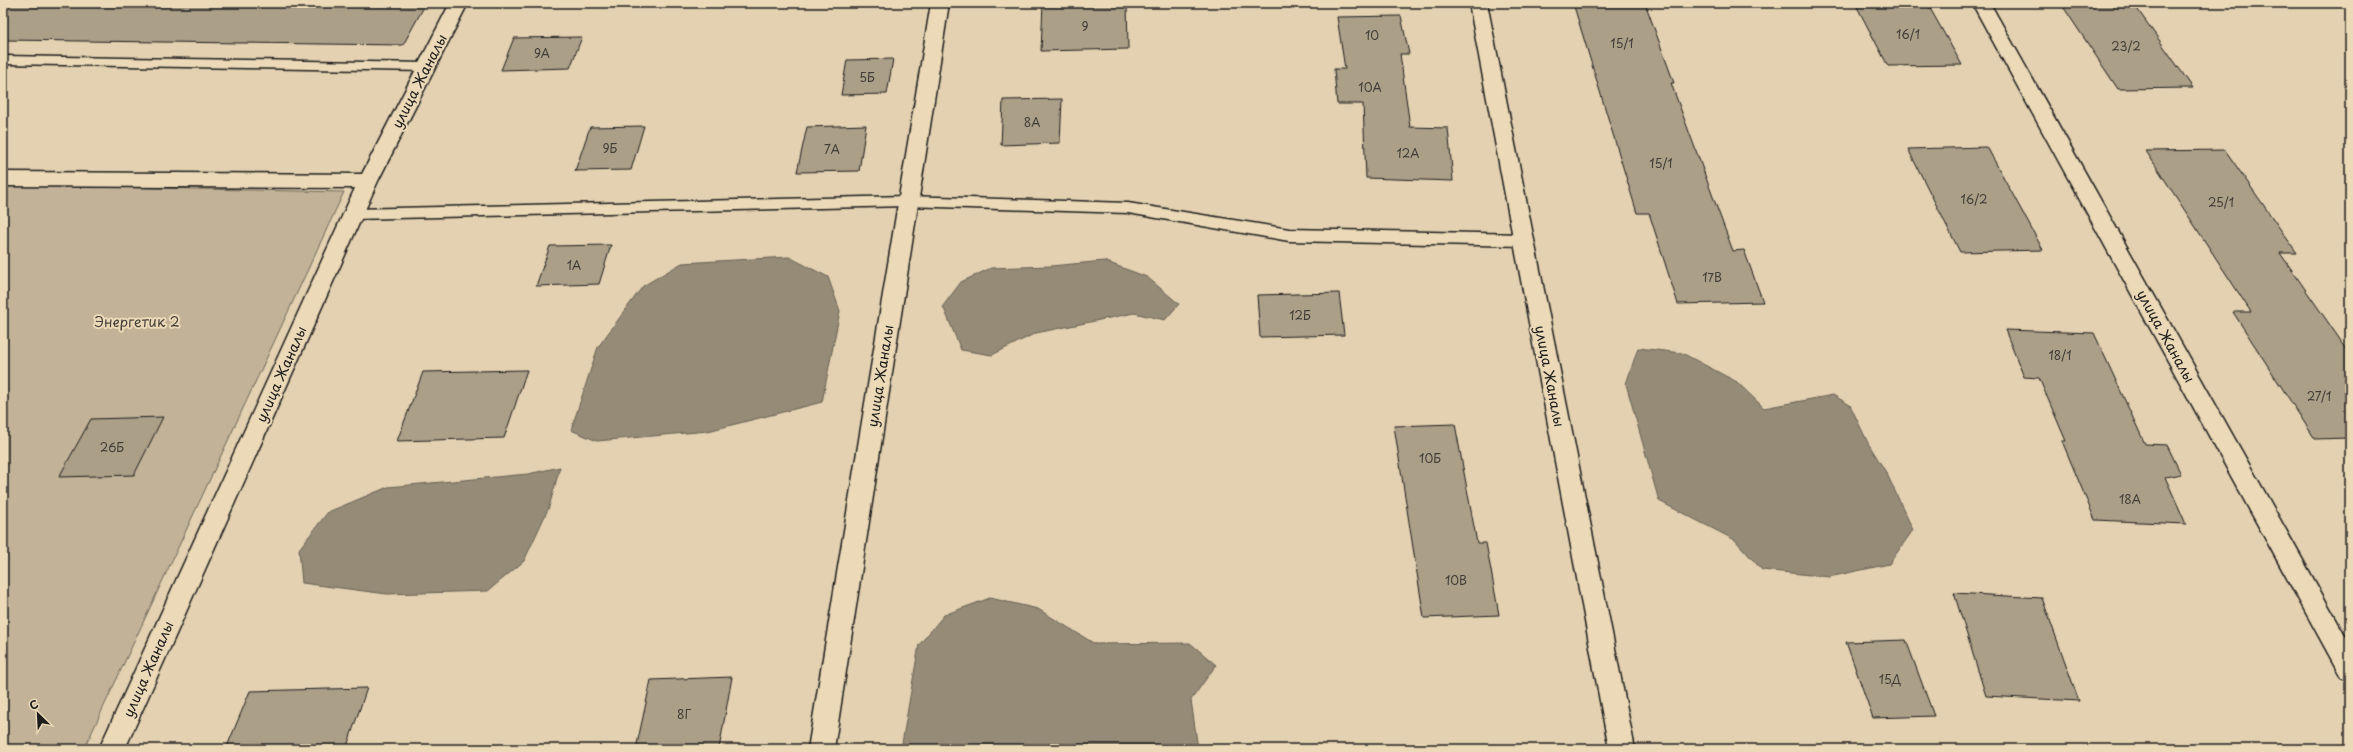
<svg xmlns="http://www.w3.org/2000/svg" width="2353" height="752" font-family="'Playpen Sans',sans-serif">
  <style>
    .green { fill: #c2b398; stroke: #6f685a }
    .water { fill: #968b77; stroke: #655f53 }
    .building { fill: #ac9f88; stroke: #1c1c1c }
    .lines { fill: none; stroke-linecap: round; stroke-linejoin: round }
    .lane-casing { stroke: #1c1c1c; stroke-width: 3 }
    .street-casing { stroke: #1c1c1c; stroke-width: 3 }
    .lane { fill: #ebd9b7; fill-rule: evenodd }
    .street { fill: #ebd9b7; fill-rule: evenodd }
    .labels { text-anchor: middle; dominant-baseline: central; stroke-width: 4; stroke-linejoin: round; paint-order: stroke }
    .number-label { font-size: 12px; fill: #403d37 }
    .street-label { font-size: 14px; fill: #1c1c1c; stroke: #ebd9b7 }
    .park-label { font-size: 14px; fill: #46423b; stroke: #ebd9b7 }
  </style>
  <rect width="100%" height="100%" fill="#e3d1b1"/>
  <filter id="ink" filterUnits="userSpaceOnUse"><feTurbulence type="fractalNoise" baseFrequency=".025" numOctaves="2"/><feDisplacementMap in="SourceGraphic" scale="8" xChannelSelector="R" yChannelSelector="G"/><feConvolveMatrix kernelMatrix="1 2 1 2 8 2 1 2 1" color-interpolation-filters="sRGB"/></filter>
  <g filter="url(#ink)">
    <!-- green -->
    <path class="green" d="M3,185L344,192L84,749H3Z"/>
    <!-- water -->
    <path class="water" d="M789,257L828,277L840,311L822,402L708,431L597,441L571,430L598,347L643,286L682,263Z
      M1104,261L1147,277L1179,304L1165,320L1134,313L1036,333L992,355L961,350L943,306L961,282L991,268L1051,266Z
      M1638,348L1682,353L1737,382L1764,408L1833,395L1850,405L1868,443L1887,474L1913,530L1889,564L1829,577L1762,570L1735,540L1659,501L1626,384Z
      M560,467L549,507L524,561L488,591L387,594L302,583L299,549L328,512L388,487L528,474Z
      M990,598L1038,609L1095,644L1190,643L1216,665L1191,700L1198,749H901L919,645L944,615Z"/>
    <!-- building -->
    <path class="building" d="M3,3H426L403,45L3,40Z
      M1043,3H1127L1128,49L1041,51Z
      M1573,3H1645L1674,83H1671L1733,251L1744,250L1763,302L1678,304L1649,213H1637Z
      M1855,3H1927L1962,65L1888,66Z
      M2133,3L2193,88L2118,89L2062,5Z
      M1401,16L1409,54H1400L1410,127L1448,128L1453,181L1366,178L1363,104H1337L1334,69H1345L1337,17Z
      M582,37L570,68L501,70L514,38Z
      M893,59L887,94L841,95L847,60Z
      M1062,99L1060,143L1001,145L1003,100Z
      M866,125L859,171L797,172L807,127Z
      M644,126L631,170L575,171L590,127Z
      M1987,147L2043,250L1960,252L1908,149Z
      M2225,150L2297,253H2280L2350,354V438L2315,439L2233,312H2251L2146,151Z
      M611,245L599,284L536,286L550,246Z
      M1339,293L1344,335L1260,337L1257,295Z
      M2005,330L2094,333L2145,444L2167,445L2181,474L2165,477L2186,524L2095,520L2062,441H2066L2039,378L2024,377Z
      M527,370L504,438L397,441L423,372Z
      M163,417L134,475L59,477L91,419Z
      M1455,424L1477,543H1486L1499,615L1424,618L1394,426Z
      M1954,593L2042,598L2079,701L1986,696Z
      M1906,640L1934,716L1873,718L1846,642Z
      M732,677L719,749H636L651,680Z
      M367,688L346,749H226L250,691Z"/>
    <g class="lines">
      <!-- lane casing -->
      <g class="lane-casing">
        <path id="lane" d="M3,56L426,63L433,67L426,71L3,64Z
          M907,196L1128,203L1289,229L1524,234L1529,236L1531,240L1529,244L1524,246L1289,241L1128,213L907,206L353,219L348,218L346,214L348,210L353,209Z"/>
      </g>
      <!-- street casing -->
      <g class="street-casing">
        <path id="street" d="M450,3H468L378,181L125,749H99L355,188L3,186V172L362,174Z
          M931,3H949L834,749H808Z
          M1469,3H1487L1635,749H1609Z
          M1972,3H1990L2350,644V681L2341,677Z"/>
      </g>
      <!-- lane -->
      <use href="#lane" class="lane"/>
      <!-- street -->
      <use href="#street" class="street"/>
    </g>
  </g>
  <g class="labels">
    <!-- number labels -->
    <g class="number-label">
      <text x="1085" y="26">9</text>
      <text x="1908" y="34">16/1</text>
      <text x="1372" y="35">10</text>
      <text x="1622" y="43">15/1</text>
      <text x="2126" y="46">23/2</text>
      <text x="542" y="53">9А</text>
      <text x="867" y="77">5Б</text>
      <text x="1370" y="87">10А</text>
      <text x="1032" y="122">8А</text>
      <text x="610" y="148">9Б</text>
      <text x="832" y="149">7А</text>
      <text x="1408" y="153">12А</text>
      <text x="1661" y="163">15/1</text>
      <text x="1974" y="199">16/2</text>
      <text x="2221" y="202">25/1</text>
      <text x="574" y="265">1А</text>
      <text x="1712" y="277">17В</text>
      <text x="1300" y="315">12Б</text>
      <text x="2060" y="355">18/1</text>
      <text x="2319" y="396">27/1</text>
      <text x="112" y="447">26Б</text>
      <text x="1430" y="458">10Б</text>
      <text x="2130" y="499">18А</text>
      <text x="1456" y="580">10В</text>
      <text x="1890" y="679">15Д</text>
      <text x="684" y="714">8Г</text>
    </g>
    <!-- street labels -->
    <g class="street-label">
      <text transform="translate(419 81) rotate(-63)">улица Жаналы</text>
      <text transform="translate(2166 336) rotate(61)">улица Жаналы</text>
      <text transform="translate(281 374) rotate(-66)">улица Жаналы</text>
      <text transform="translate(880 376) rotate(-81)">улица Жаналы</text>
      <text transform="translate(1550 376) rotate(79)">улица Жаналы</text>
      <text transform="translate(148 669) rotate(-66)">улица Жаналы</text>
    </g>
    <!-- park labels -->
    <g class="park-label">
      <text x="137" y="321">Энергетик 2</text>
    </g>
  </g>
  <!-- margin -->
  <rect width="2353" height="752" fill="none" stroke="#ebd9b7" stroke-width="16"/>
  <rect x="8" y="8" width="2337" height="736" fill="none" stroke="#1c1c1c" stroke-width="1.5" filter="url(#ink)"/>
  <!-- north arrow -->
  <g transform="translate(38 714) rotate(336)" stroke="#ebd9b7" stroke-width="3" paint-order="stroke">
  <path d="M0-3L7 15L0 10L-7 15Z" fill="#1c1c1c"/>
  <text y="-6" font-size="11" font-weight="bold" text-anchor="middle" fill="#1c1c1c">С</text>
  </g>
</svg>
